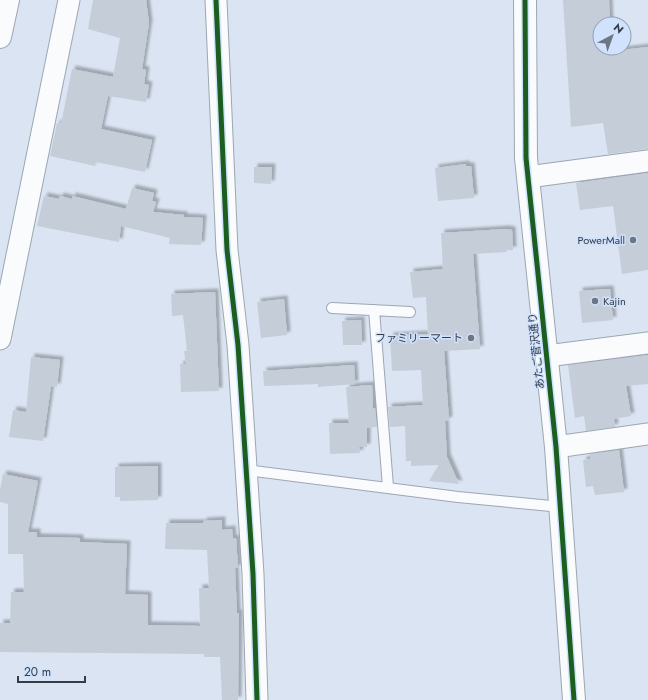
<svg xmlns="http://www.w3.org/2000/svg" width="648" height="700" font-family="Jost,'Noto Sans JP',sans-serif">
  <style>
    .building { fill: #c5cdd9; filter: url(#shadow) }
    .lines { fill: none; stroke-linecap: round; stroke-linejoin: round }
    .service-casing { stroke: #9ea6b2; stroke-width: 12 }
    .minor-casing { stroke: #9ea6b2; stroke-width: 23 }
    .tertiary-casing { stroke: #9ea6b2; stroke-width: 24 }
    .motorway-casing { stroke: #9ea6b2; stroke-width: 24 }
    .service { stroke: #f9fbfd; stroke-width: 10 }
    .minor { stroke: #f9fbfd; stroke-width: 21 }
    .tertiary { stroke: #f9fbfd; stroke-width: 22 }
    .motorway { stroke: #f9fbfd; stroke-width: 22 }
    .cycleway-casing { stroke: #d0e2fd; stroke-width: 8 }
    .cycleway { stroke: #1b5e20; stroke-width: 5 }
    .poi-dot { fill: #6d7784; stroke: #d0e2fd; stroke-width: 1.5 }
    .labels { text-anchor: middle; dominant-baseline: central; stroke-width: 3; stroke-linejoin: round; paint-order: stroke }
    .poi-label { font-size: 11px; fill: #333c49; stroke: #d0e2fd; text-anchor: end }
    .street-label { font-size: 11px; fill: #333c49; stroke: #d0e2fd }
  </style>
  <defs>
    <filter id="shadow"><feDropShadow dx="3.5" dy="-3.5" stdDeviation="1" flood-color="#0004"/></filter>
  </defs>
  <rect width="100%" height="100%" fill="#dae4f2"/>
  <!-- building -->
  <path class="building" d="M93,0H146L149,23L142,69L146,70L144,84L149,85L146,102L108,96L101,129L152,140L145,172L96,162L95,166L50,156L57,123L61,124L72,69L113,77L120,38L88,29Z
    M563,0H609L610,24H600V48H611L612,51L648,47V149L608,154L603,123L571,127Z
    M466,164V166H471L474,198L438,201L435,168Z
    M254,167H272L271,184L254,183Z
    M648,173V270L622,274L613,206L580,210L576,183Z
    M132,188L154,193L152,201L156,202L153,212L184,215V217L203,218L201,245L169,244L170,238L121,226L119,242L37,226L44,196L59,199L60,196L72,199V196L126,209Z
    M506,229L512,230L513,250H506L507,252L473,254L480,349L444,351L449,420L445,421L447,457L459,484L429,481L439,465L411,466V461H406L405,426L390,427L388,407L423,405L421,370L392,371L390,336L428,334L426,297L413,298L410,272L443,269L441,233Z
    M610,289L613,320L582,323L579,291Z
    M215,292L219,391L181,392L180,364H186L184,351H187L183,315L172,316L171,294Z
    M284,299L287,335L261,338L257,302Z
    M361,320L362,345H343L342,321Z
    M648,355V384L626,386L631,416L614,419L615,427L586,431L584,416L575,418L568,365Z
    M31,357L60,360L57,387L51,386L43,441L9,437L13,410L26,412Z
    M354,365L355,384L318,387V384L264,386L263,371Z
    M372,385L373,408H375L377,427L367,428V447H359L360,453L330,454L329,423H349L346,387Z
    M619,450L624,492L595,495L593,486L586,487L583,460L590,459V454Z
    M158,466V500L120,501V497H115V467Z
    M3,474L38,481L28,532H37V537L80,538V542L127,544L125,594L148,595V625L200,626L199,588H209L207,550L165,549L166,523H204L203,521L222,520V530L232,529L233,539L236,538L238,568H235L237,613H239L238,700H222L220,657H204V654L0,652V623H10L11,592H24L23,554H8V504L0,502V490Z"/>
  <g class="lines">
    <!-- service casing -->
    <g class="service-casing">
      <path id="service" d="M332,308L410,312
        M374,310L388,487
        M246,470L458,497L561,507"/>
    </g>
    <!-- minor casing -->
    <g class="minor-casing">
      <path id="minor" d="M216,0L227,250L238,345L253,574L257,700
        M528,177L648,161
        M0,339L69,0
        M547,356L648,343
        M556,447L648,434"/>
    </g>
    <!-- tertiary casing -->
    <g class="tertiary-casing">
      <path id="tertiary" d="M525,0L526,158L556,447L574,700"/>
    </g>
    <!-- motorway casing -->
    <g class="motorway-casing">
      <path id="motorway" d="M0,37L8,0"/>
    </g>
    <!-- service -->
    <use href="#service" class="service"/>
    <!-- minor -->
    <use href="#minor" class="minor"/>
    <!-- tertiary -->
    <use href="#tertiary" class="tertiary"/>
    <!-- motorway -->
    <use href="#motorway" class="motorway"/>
    <!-- cycleway casing -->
    <g class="cycleway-casing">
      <path id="cycleway" d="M216,0L227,250L238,345L253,574L257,700
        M525,0L526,158L556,447L574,700"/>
    </g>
    <!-- cycleway -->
    <use href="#cycleway" class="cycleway"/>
  </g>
  <!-- markers -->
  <g class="poi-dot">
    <circle cx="633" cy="240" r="4"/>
    <circle cx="595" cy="301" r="4"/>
    <circle cx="471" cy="338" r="4"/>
  </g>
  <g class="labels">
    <!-- poi labels -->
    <g class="poi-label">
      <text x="625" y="240">PowerMall</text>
      <text x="603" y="301" text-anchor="start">Kajin</text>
      <text x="463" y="338">ファミリーマート</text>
    </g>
    <!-- street labels -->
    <g class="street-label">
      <text transform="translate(536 351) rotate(-96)">あたご菅沢通り</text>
    </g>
  </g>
  <!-- north arrow -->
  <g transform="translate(612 36) rotate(41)"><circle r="19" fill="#d0e2fd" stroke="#91a0b5"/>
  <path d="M0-3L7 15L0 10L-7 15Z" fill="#6d7784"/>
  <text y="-6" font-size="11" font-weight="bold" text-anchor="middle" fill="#333c49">N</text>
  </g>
  <!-- scale -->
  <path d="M18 676v6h67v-6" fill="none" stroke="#333c49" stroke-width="2"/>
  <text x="24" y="676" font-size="12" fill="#333c49" stroke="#d0e2fd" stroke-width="3" paint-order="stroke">20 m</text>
</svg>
